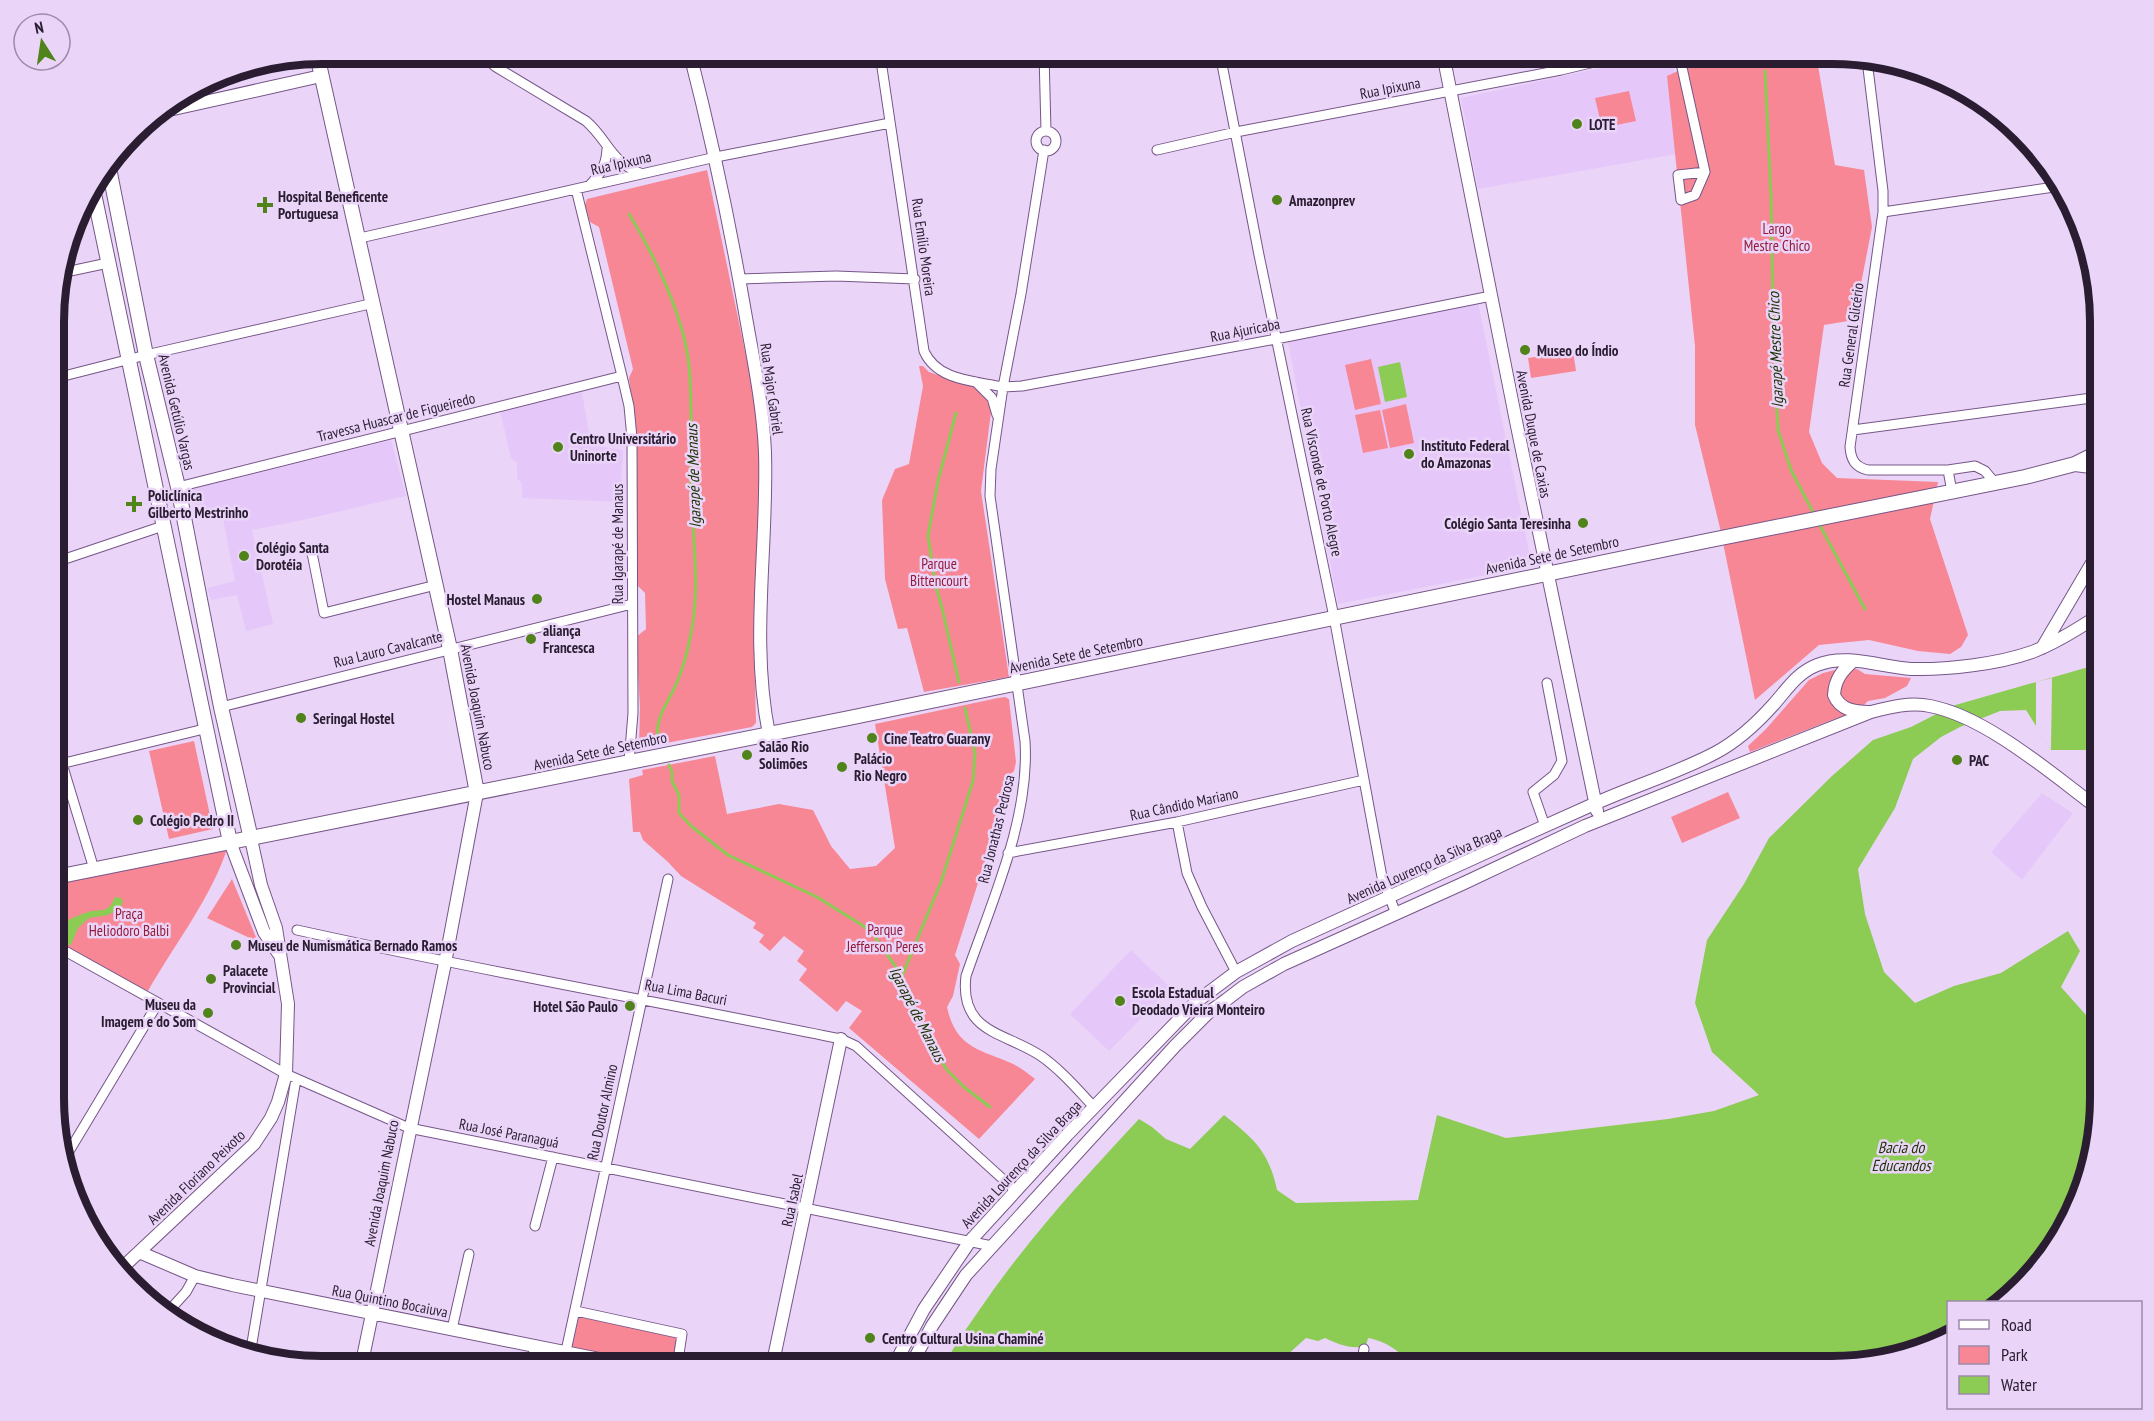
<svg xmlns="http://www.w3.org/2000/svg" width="2154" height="1421" font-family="'PT Sans Narrow',sans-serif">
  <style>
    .built { fill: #e6c7f9 }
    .green { fill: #f88796 }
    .water { fill: #8ccb54 }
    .pier { fill: #ead5f8 }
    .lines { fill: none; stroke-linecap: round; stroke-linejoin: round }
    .stream { stroke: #8ccb54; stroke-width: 3 }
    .minor-casing { stroke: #765688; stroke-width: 11 }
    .tertiary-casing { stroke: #765688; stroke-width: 14 }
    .secondary-casing { stroke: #765688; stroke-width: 16 }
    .minor { stroke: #fff; stroke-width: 9 }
    .tertiary { stroke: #fff; stroke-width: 12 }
    .secondary { stroke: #fff; stroke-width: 14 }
    .poi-dot { fill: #508319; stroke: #ead5f8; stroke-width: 2 }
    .labels { text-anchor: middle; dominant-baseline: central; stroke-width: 5; stroke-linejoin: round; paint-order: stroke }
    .street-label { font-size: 15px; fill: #2a1d32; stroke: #ead5f8 }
    .poi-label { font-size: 15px; font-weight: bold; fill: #2a1d32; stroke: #ead5f8; text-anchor: start }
    .park-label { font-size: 15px; fill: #941b3a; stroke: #ead5f8 }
    .water-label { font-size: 16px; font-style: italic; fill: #1c3403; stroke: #ead5f8 }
    .rim { fill: none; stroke: #2a1d32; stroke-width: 8 }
  </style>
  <rect width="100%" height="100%" fill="#ead5f8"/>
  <!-- built -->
  <path class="built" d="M1646,54H1670L1694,151L1478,189L1461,98L1629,62Z
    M1478,302L1532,566L1338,604L1288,342Z
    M582,392L591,445L623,450L620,502L522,498V484L517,478V463L511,458L500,411Z
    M391,440L406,496L294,522L252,530L273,624L246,631L237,595L211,600L207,588L235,581L222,514L197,517L192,489Z
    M2042,793L2073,813L2022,880L1991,852Z
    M1131,950L1171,988L1109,1051L1070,1014Z"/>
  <!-- green -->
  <path class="green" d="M1714,54H1816L1835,165L1864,170L1872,227L1854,320L1824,325L1809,432L1822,463L1837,478L1938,482L1930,519L1968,635L1961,647L1950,654L1918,651L1869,640L1819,645L1755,700L1720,528L1695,425V346L1667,76Z
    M1629,91L1636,121L1602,128L1595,98Z
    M707,170L754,394L760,452L754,644L756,723L752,727L639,748L640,708L636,637L646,629L645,593L637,585L636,429L629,378L633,369L599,227L590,222L585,205L587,199Z
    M1573,351L1576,371L1531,378L1528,358Z
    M1371,359L1381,404L1355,410L1345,365Z
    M919,366H923L929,372L977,388L992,404L981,491L1009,677L924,692L907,628L898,629L885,579L882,500L895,469L909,464L923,386Z
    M1406,404L1414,443L1390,448L1382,410Z
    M1380,410L1388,448L1363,453L1355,415Z
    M1843,668L1857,669L1865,674L1911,678L1907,686L1885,698L1868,701L1860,709L1750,752L1748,746L1766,729L1809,680L1823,673Z
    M998,698L1005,697L1009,699L1016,762L1014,771L1006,778L993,836L955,955L960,964L953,996L947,1007C956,1048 979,1049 1011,1063C1020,1067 1027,1073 1035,1079L979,1139L849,1028L862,1011L846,1001L837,1012L799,980L807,969L797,961L804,951L784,936L770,951L759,942L764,935L753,928L756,923L681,876L668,862L643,840L640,832H633L629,779L643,775L642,770L715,756L727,814L779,804L813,810L831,846L850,869L876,866L895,848L875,724Z
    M194,741L213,829L169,839L149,751Z
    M1728,792L1740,818L1682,843L1671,817Z
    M228,846C212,897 174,945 148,991L56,943V882Z
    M232,879L258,942L207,918Z
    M579,1315L682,1335L676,1367L572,1348Z
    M545,1356L577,1361L563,1367H543Z"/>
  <!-- water -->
  <path class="water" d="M1400,362L1407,397L1385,402L1378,367Z
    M2099,664V750H2051L2026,710L2000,711L1960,727L1941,737L1913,759L1895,808L1858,869L1865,914L1884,972L1915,1003L1954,986L2001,973L2068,931L2080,951L2061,987L2086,1015L2099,1044V1115L2086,1184L2054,1248L1996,1302H1948V1336L1848,1366L1409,1367C1405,1352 1382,1340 1368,1338L1366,1346C1352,1350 1338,1344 1325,1338L1318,1341L1306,1338L1286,1356L1270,1367H944C953,1346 967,1328 980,1309C1027,1240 1083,1179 1139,1119L1152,1127L1166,1139L1190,1149L1224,1115C1253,1138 1269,1151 1277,1190L1296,1203L1418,1200L1437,1115L1506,1138L1668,1119L1714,1111L1759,1095L1712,1052L1695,1003L1707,940L1744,884L1769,838L1832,776L1873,740L1911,727L1952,706Z
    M115,897L121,898L123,902L120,908L108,915L89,918L78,928L71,945L65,944L56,938L61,924C69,919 79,915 88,912C103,908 107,915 115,897Z"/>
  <!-- pier -->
  <path class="pier" d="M2052,678L2051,750L2036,727V682Z"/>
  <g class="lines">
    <!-- stream -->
    <path class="stream" d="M1765,71L1771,196L1774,356L1778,430L1791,470L1814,514
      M629,214C654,254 685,319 689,366C693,408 690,452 691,494C693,537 699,580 693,622C690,642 685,662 678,680C670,701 652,719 659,743
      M956,413L938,481L928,536L935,583L942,608L959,682
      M1818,522L1865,609
      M669,765L672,772V781L679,795V813L691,826L728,855L817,897L862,925L873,934L902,976L906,993L926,1035L947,1070L964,1087L990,1107
      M902,976L941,882L973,781L975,753L965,708"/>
    <!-- minor casing -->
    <g class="minor-casing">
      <path id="minor" d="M481,54L496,67L586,121C608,140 610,161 640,173
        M880,54L924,351C937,381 975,381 1003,387L991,469L990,496L1025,741C1030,820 991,903 966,976C959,1033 1005,1032 1041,1056C1061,1070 1077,1089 1094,1107
        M1044,54L1046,131
        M1220,54L1259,255L1334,617L1382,877L1396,914
        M1679,54L1705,172L1695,195L1681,200L1678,175L1705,172
        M1867,60L1883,191V212L1850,447C1851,460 1855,467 1868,470H1948L1975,466L1985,471L1995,483
        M1036 141a10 10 0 1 1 20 0a10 10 0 1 1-20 0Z
        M1044,150L1021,294L1003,387L1022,386L1276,339L1491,296
        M1157,150L1236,132L1561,70L1628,54
        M590,185C601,173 606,166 607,149
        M576,189L622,376L629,406L632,438L633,713L629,762
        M1883,212L2061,186
        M360,238L716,157L890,123
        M61,273L108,263
        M739,279L836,276L915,279
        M56,378L146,355L374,303
        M976,382L992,398L997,415
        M1853,430L2099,397
        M1948,470L1952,492
        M178,487L622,376
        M312,553L324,613L436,585
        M56,562L163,526
        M221,707L632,604
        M56,744L94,869
        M56,765L204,729
        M1177,822L1187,873L1202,907L1236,972
        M1545,826L1533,792L1554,775L1562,761L1547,683
        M1008,853L1177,822L1364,780
        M297,930C477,970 659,1002 841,1039L856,1046L1016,1191
        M56,946L286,1074L409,1128L992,1246
        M65,1158L158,1003
        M535,1226L553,1157
        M576,1311L682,1334L677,1367
        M166,1314L186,1292L195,1276
        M452,1329L469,1254
        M566,1351L668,879
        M250,1355L296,1079
        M531,1367L535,1345
        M1361,1367L1364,1349"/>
    </g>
    <!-- tertiary casing -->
    <g class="tertiary-casing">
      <path id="tertiary" d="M690,54C712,140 730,225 745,312C753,358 763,405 765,452C768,546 750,641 769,734
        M1443,54L1517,426L1597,811
        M160,112L321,76
        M2042,648L2099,551
        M1853,661C1842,671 1835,679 1834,695C1840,710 1855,712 1869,712
        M230,842L264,932L279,954
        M139,1252L195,1276L232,1285L639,1367
        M123,1267L254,1144L271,1118L278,1102L286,1074L288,1004L276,928L261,885L251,839
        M361,1367L445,963L477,793
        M580,1367L603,1363
        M772,1367L841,1039
        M893,1367L924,1309L970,1241L1067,1135L1196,1002L1236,972L1292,941C1392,895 1493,849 1594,804C1634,786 1677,773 1715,753C1738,741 1757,723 1774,704C1788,688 1797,673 1817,665C1847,653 1881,667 1911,669C1947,670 1998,664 2032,652C2056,643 2078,629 2099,615
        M910,1367L932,1326L966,1275L1175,1046L1208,1013L1226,1000L1243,987L1284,964L1462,884L1585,826L1871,712C1890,707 1910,702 1930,706C1987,717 2053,775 2099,809"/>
    </g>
    <!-- secondary casing -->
    <g class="secondary-casing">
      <path id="secondary" d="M317,55L450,649L477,793
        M109,168L146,355L178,487L221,707L251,839
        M93,189L230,842
        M2075,464L2091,466L2099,469
        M56,877L849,718L1706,541L2025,477L2075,464L2099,452"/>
    </g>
    <!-- minor -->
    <use href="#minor" class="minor"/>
    <!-- tertiary -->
    <use href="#tertiary" class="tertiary"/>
    <!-- secondary -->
    <use href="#secondary" class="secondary"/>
  </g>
  <!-- markers -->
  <g class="poi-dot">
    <circle cx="1577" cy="124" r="6"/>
    <circle cx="1277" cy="200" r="6"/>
    <path d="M262 196h6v6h6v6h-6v6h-6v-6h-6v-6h6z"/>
    <circle cx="1525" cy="350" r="6"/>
    <circle cx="558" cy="447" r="6"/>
    <circle cx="1409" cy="454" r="6"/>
    <path d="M131 495h6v6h6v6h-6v6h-6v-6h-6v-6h6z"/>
    <circle cx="1583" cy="523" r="6"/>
    <circle cx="244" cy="556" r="6"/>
    <circle cx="537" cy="599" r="6"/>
    <circle cx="531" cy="639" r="6"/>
    <circle cx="301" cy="718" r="6"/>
    <circle cx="872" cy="738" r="6"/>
    <circle cx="747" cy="755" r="6"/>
    <circle cx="1957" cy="760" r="6"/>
    <circle cx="842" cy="767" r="6"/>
    <circle cx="138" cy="820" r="6"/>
    <circle cx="236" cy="945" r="6"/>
    <circle cx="211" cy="979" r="6"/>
    <circle cx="1120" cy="1001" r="6"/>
    <circle cx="630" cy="1006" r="6"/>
    <circle cx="208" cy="1013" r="6"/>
    <circle cx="870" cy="1338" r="6"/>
  </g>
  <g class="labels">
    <!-- street labels -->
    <g class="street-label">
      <text transform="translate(1390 88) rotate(-11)">Rua Ipixuna</text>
      <text transform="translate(621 163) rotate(-13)">Rua Ipixuna</text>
      <text transform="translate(924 247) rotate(82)">Rua Emílio Moreira</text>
      <text transform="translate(1245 330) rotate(-11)">Rua Ajuricaba</text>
      <text transform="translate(1851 335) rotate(-82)">Rua General Glicério</text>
      <text transform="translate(772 389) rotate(82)">Rua Major Gabriel</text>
      <text transform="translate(177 412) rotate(77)">Avenida Getúlio Vargas</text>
      <text transform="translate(396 417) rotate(-14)">Travessa Huascar de Figueiredo</text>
      <text transform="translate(1534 434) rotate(79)">Avenida Duque de Caxias</text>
      <text transform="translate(1322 482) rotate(78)">Rua Visconde de Porto Alegre</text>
      <text transform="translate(617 544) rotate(-90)">Rua Igarapé de Manaus</text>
      <text transform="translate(1552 555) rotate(-12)">Avenida Sete de Setembro</text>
      <text transform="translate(388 649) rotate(-14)">Rua Lauro Cavalcante</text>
      <text transform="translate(1076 654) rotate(-12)">Avenida Sete de Setembro</text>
      <text transform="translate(478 707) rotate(79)">Avenida Joaquim Nabuco</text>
      <text transform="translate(600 751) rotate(-12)">Avenida Sete de Setembro</text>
      <text transform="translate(1184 804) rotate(-12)">Rua Cândido Mariano</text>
      <text transform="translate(996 829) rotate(-76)">Rua Jonathas Pedrosa</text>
      <text transform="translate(1424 865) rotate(-24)">Avenida Lourenço da Silva Braga</text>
      <text transform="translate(686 992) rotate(11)">Rua Lima Bacuri</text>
      <text transform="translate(602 1112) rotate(-78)">Rua Doutor Almino</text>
      <text transform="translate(509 1133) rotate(11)">Rua José Paranaguá</text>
      <text transform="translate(1021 1164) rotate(-47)">Avenida Lourenço da Silva Braga</text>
      <text transform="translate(196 1177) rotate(-44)">Avenida Floriano Peixoto</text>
      <text transform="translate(381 1183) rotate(-79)">Avenida Joaquim Nabuco</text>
      <text transform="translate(792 1200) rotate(-78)">Rua Isabel</text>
      <text transform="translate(390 1301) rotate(11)">Rua Quintino Bocaiuva</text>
    </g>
    <!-- poi labels -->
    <g class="poi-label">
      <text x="1589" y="124">LOTE</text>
      <text x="278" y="196">Hospital Beneficente<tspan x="278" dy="17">Portuguesa</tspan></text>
      <text x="1289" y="200">Amazonprev</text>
      <text x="1537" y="350">Museo do Índio</text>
      <text x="570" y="438">Centro Universitário<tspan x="570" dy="17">Uninorte</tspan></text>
      <text x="1421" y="445">Instituto Federal<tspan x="1421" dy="17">do Amazonas</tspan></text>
      <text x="148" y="495">Policlínica<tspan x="148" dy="17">Gilberto Mestrinho</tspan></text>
      <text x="1571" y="523" text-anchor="end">Colégio Santa Teresinha</text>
      <text x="256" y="547">Colégio Santa<tspan x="256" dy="17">Dorotéia</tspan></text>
      <text x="525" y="599" text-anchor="end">Hostel Manaus</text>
      <text x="543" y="630">aliança<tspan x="543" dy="17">Francesca</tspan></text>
      <text x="313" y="718">Seringal Hostel</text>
      <text x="884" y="738">Cine Teatro Guarany</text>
      <text x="759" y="746">Salão Rio<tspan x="759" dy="17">Solimões</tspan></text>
      <text x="854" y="758">Palácio<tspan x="854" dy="17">Rio Negro</tspan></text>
      <text x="1969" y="760">PAC</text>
      <text x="150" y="820">Colégio Pedro II</text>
      <text x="248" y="945">Museu de Numismática Bernado Ramos</text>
      <text x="223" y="970">Palacete<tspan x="223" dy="17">Provincial</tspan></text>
      <text x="1132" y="992">Escola Estadual<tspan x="1132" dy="17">Deodado Vieira Monteiro</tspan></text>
      <text x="196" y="1004" text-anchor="end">Museu da<tspan x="196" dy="17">Imagem e do Som</tspan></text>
      <text x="618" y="1006" text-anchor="end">Hotel São Paulo</text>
      <text x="882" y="1338">Centro Cultural Usina Chaminé</text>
    </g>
    <!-- park labels -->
    <g class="park-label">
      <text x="1777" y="228">Largo<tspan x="1777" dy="17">Mestre Chico</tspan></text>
      <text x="939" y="563">Parque<tspan x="939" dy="17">Bittencourt</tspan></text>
      <text x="129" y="913">Praça<tspan x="129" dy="17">Heliodoro Balbi</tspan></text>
      <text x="885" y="929">Parque<tspan x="885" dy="17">Jefferson Peres</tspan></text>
    </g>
    <!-- water labels -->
    <g class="water-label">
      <text transform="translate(1775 350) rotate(-92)">Igarapé Mestre Chico</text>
      <text transform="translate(693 476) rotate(-92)">Igarapé de Manaus</text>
      <text transform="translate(918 1014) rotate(63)">Igarapé de Manaus</text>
      <text x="1901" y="1147">Bacia do<tspan x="1901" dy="18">Educandos</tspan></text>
    </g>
  </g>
  <!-- crop -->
  <path d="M0 0H2154V1421H0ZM322 64H1832A258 258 0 0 1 2090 322V1098A258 258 0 0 1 1832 1356H322A258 258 0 0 1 64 1098V322A258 258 0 0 1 322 64Z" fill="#ead5f8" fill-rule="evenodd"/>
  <path class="rim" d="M322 64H1832A258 258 0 0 1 2090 322V1098A258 258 0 0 1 1832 1356H322A258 258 0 0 1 64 1098V322A258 258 0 0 1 322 64Z"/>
  <!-- legend -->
  <rect x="1947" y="1301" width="195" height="108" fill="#ead5f8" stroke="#9d8ba9" stroke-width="1.5"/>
  <rect x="1959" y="1320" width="30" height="9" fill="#ffffff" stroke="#9d8ba9" stroke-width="1.5"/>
  <text x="2001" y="1331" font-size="18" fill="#2a1d32">Road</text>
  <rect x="1959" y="1346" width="30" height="18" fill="#f88796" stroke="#9d8ba9" stroke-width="1.5"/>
  <text x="2001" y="1361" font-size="18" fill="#2a1d32">Park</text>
  <rect x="1959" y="1376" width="30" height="18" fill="#8ccb54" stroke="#9d8ba9" stroke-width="1.5"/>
  <text x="2001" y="1391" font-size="18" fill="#2a1d32">Water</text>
  <!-- north arrow -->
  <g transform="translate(42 42) rotate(348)"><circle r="28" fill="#ead5f8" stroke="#9d8ba9" stroke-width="1.5"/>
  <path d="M0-4.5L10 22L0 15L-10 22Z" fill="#508319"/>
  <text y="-9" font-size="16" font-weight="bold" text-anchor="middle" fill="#2a1d32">N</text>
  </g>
</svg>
